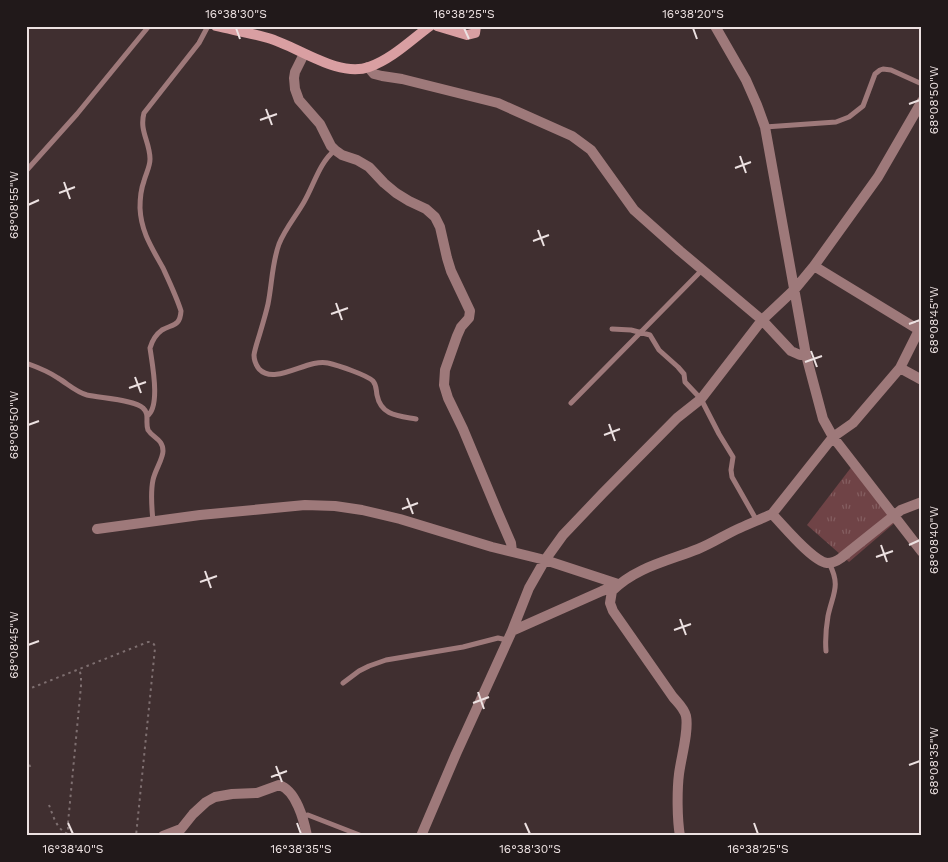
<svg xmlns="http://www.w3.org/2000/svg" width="948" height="862" font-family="'Work Sans',sans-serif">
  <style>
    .grass { fill: url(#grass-tufts) }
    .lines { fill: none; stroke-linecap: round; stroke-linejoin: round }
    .path { stroke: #7e6f70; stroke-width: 2; stroke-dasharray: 2.5 4; stroke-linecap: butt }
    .lane { stroke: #9e797a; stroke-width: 5 }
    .street { stroke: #9e797a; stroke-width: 10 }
    .secondary { stroke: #d99fa2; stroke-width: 10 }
    .ticks { fill: none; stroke: #ece1e1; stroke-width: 2 }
    .neatline { fill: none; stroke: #ece1e1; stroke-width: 2 }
    .ticks-label { font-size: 12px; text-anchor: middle; fill: #ece1e1 }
  </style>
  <defs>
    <pattern id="grass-tufts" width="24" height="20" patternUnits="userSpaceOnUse" patternTransform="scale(1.25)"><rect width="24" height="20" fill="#6f4346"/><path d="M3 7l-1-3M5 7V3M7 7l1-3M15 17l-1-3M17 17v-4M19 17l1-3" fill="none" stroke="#845e60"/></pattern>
  </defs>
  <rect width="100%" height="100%" fill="#402f30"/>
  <!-- grass -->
  <path class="grass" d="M856,461L898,520L849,562L807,525Z"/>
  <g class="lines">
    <!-- path -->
    <path class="path" d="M26,690L148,642C152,642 155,644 155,648L136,836
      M26,759L31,768
      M49,805C53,815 56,829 68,834
      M68,836V823L81,686V676L79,668"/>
    <!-- lane -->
    <path class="lane" d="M765,127L836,122L849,117L863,106L875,74L880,70L883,69L891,70L922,84
      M335,150C319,163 314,185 304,202C296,216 285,229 279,244C272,263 272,284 268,304C266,313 263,323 260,333C258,340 255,348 254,355C254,360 256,365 259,369C275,386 308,358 328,363C337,365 367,375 373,381C377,386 376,390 377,395C381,416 399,416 416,419
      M26,171L77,114L149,26
      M612,329L631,330L650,335L659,350L678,367L684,374L685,382L701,399L719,434L733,457L731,470L732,477L757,521
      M26,363C37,367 48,371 58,378C68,384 76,392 87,395C100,398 135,400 143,408C150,414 145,422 148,430C153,438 163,439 163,451C163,459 155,470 153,480C150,494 152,508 153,522
      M571,403L702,270
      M147,416C161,407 152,363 150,348C152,341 155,335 162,330C172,324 180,327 181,311C177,298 169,281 163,268C152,248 141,232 140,208C140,199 141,189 144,181C146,173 150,167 150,159C150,142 139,131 144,113L199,43L208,26
      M826,651C825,639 826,628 828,616C833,593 841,586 829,563
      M343,683L359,671L369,666L386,660L463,647L498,638L507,640
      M302,816L308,815L362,836"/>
    <!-- street -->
    <path class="street" d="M715,26L746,80L757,105L765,127L806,355L823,419L833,437L922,552
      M304,54L295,72L294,78L295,89L299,100L320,124L331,146L335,150L342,155L357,160L369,167L384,183L396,193L409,201L426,209L435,217L440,227L447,258L451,271L470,311L469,318L461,327L457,336L445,370L444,385L448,398L463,429L498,513L511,543L512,551
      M368,67L374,74L382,76L402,79L498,103L572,136L591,150L634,210L680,251L762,320L791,351L800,355H806
      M814,266L919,330
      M900,368L922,380
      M772,514C783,525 812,561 827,563C832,563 837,561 841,558L901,510L922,502
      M97,529L200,515L305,505L335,506L362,510L400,519L492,547L545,560L618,584
      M512,631L602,591L607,589L612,591
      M163,836L181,829L193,814L206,802L215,797L232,794L257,793L279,785C296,790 304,820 307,836
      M421,836L456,754L512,631L529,588L545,560L563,535L603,493L677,418L701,399L762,320L795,289L814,266L878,177L922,101
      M680,836C677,819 677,790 679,774C681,758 689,731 686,716C684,708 678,703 673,697L613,611L610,603L612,591C636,567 668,561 698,549C713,543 726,534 740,528C751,523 761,519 772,514L833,437L853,423L900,368L922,324"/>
    <!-- secondary -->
    <path class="secondary" d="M216,26C233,30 251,33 268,38C297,46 338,78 369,67C392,59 411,40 430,26
      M437,26L467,35L475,33L476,26"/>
  </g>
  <!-- ticks -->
  <path class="ticks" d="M236,28L240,39M464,28L469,39M693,28L697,39M909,104L920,100M266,109L272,125M260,120L277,114M740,156L746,173M735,168L751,162M64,182L70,199M59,193L75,187M28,205L39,200M538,230L544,246M533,241L549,235M336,303L342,320M331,314L348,308M909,324L920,320M811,351L817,367M805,362L822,356M135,377L141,393M129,388L146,382M609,424L615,441M28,425L39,421M604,435L620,429M407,498L413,514M402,509L418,503M881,545L887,562M909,545L920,540M876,557L893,551M205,571L211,588M200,582L217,576M680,619L686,635M674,630L691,624M28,645L39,641M478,692L484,709M473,703L489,697M909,765L920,761M276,766L282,782M271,777L287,771M68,823L73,834M297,823L301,834M525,823L530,834M754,823L758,834"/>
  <!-- border -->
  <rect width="948" height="862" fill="none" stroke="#21191a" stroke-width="55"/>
  <rect x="28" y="28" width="892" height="806" class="neatline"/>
  <g class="ticks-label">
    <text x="236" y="18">16°38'30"S</text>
    <text x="464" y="18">16°38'25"S</text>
    <text x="693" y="18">16°38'20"S</text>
    <text transform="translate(934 100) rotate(-90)" y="4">68°08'50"W</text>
    <text transform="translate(14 205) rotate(-90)" y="4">68°08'55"W</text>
    <text transform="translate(934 320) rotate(-90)" y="4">68°08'45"W</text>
    <text transform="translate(14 425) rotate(-90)" y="4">68°08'50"W</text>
    <text transform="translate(934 540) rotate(-90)" y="4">68°08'40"W</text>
    <text transform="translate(14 645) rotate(-90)" y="4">68°08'45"W</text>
    <text transform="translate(934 761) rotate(-90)" y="4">68°08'35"W</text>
    <text x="73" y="853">16°38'40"S</text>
    <text x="301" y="853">16°38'35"S</text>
    <text x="530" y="853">16°38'30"S</text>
    <text x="758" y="853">16°38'25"S</text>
  </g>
</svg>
